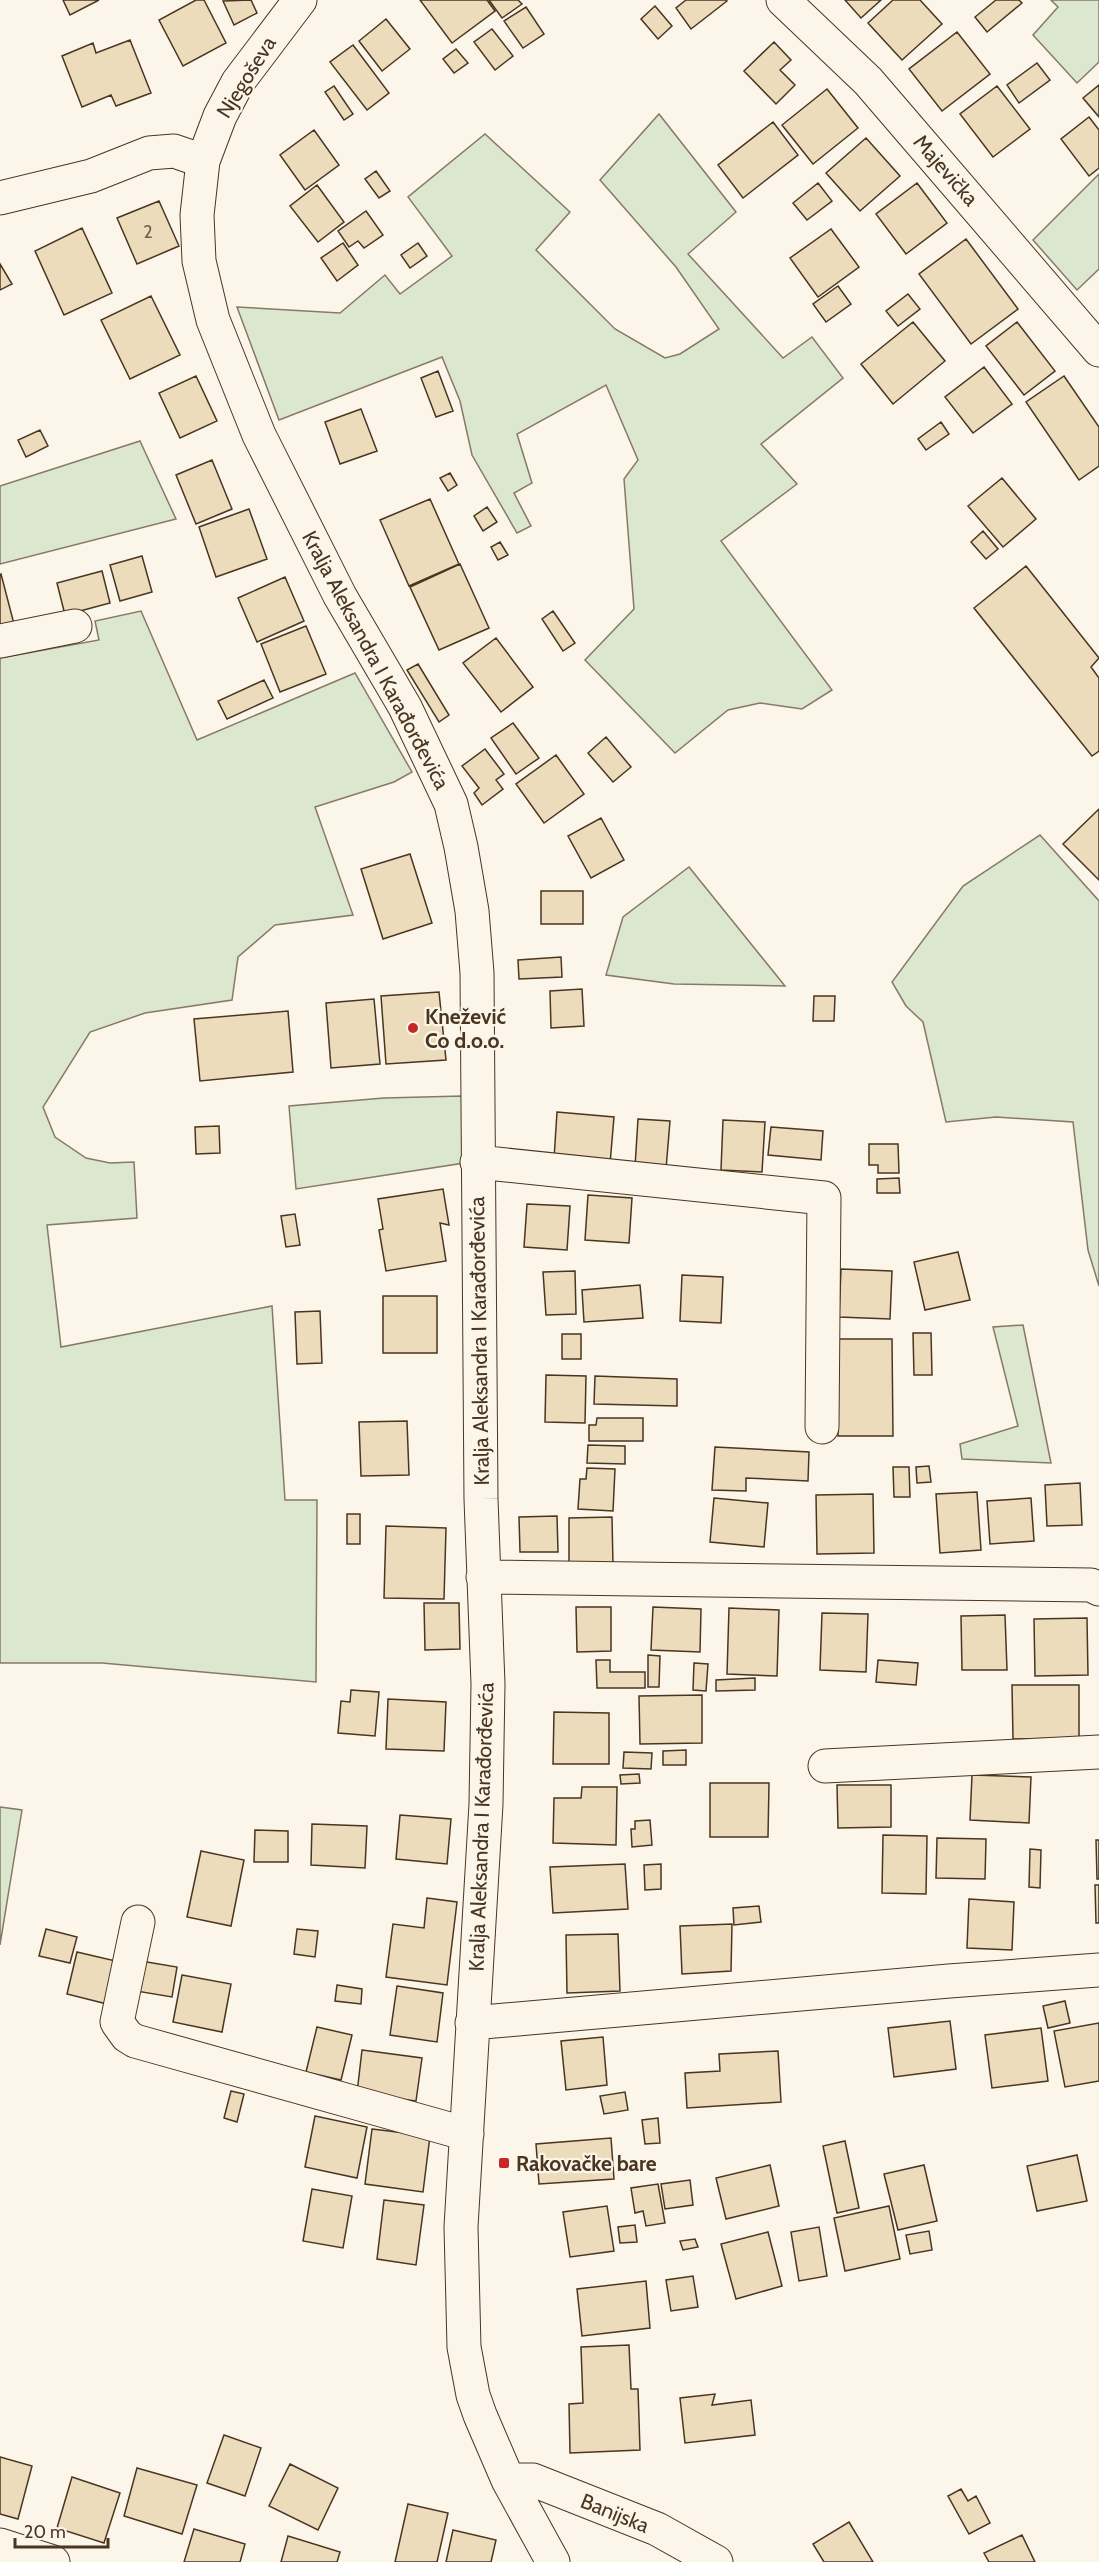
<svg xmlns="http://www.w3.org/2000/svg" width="1099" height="2562" font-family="Cabin,sans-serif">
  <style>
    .green { fill: #dce7d0; stroke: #887966; stroke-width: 1.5 }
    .building { fill: #ecdcbc; stroke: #4a3520; stroke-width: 1.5 }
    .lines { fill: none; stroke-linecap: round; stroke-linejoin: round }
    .minor-casing { stroke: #4a3520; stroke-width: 35 }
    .minor { stroke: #fbf6e9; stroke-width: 33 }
    .poi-dot { fill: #c62828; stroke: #fbf6e9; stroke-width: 2 }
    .labels { text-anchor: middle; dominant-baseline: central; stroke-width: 4.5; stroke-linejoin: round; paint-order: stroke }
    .number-label { font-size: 18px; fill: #725f47 }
    .street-label { font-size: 21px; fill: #4a3520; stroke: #fbf6e9 }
    .poi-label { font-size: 21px; font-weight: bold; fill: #4a3520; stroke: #fbf6e9; text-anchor: start }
  </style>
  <rect width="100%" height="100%" fill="#fbf6e9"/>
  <!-- green -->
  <path class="green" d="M1051,0H1099V62L1077,83L1033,35L1058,7Z
    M659,114L736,212L688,254L783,358L812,337L843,378L761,444L797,484L721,541L832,690L802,709L760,703L728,710L675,753L585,660L634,609L624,479L638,460L606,385L517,434L532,483L514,493L531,526L517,533L472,455L460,401L442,357L279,420L237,307L340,313L385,275L400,294L452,256L408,197L485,134L570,212L536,250L615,329L665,358L680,354L719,329L676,267L600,180Z
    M1099,174V269L1077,290L1033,240Z
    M140,441L176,519L0,564V486Z
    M141,611L197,740L355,673L412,772L394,782L315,807L353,915L275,925L238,957L232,1000L145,1013L90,1032L43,1107L55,1137L86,1158L110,1163L134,1162L137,1218L47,1225L61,1347L272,1306L285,1500H317L316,1682L102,1663H0V658L99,640L95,621Z
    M1040,835L1099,901V1286L1088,1250L1073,1122L996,1117L946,1122L923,1022L906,1006L892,982L963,886Z
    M689,867L785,986L674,984L606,975L623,917Z
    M462,1096L464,1163L296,1189L289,1106L384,1098Z
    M1023,1325L1051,1463L962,1459L960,1444L1018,1426L993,1327Z
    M0,1807L22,1810L0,1945Z"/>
  <!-- building -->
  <path class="building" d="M63,0H99L70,15Z
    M196,0H204L226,43L183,66L159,20Z
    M251,0L257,13L234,25L223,1Z
    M420,0H487L495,11L452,43Z
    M489,0H518L522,4L502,18Z
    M686,0H726L727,1L691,29L676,8Z
    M845,0H881L861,18Z
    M893,0H920L942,24L902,60L868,23Z
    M996,0H1019L1022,3L987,32L975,17Z
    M655,6L672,26L658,39L641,19Z
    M526,7L544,34L523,48L504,21Z
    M386,19L410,49L382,71L359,41Z
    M492,29L513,56L495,70L474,42Z
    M957,32L990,74L942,111L909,69Z
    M130,40L151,93L116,106L111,95L82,107L62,56L93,43L96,53Z
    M774,42L791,60L780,70L795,85L776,104L744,71Z
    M353,45L389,93L367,110L330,62Z
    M456,49L468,63L454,73L443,59Z
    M1037,63L1050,80L1019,103L1007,85Z
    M1099,85V117L1083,98Z
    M334,86L353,114L344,120L325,92Z
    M997,86L1030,129L993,157L960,114Z
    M827,89L858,128L813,164L782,125Z
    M1089,117L1099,130V168L1089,176L1061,139Z
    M773,122L798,155L743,198L718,165Z
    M314,130L339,165L305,190L280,155Z
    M866,138L900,176L860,211L826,173Z
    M376,171L390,191L379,198L365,179Z
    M818,183L832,201L807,220L793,203Z
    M917,183L947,223L906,254L876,214Z
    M317,185L344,222L318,242L290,206Z
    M159,201L179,246L137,264L117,218Z
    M366,211L383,235L364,248L358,241L349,247L338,231Z
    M82,228L112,293L64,315L35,251Z
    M831,229L859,267L818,297L790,258Z
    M966,239L1018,309L971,344L919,274Z
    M343,243L358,265L337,281L321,258Z
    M418,243L427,256L410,268L401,255Z
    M0,264L12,284L0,290Z
    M838,286L851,304L826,322L813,304Z
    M908,294L920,309L898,326L886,311Z
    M151,296L180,355L130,379L101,320Z
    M913,322L945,361L893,404L861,364Z
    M1017,322L1055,371L1024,395L986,346Z
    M984,367L1012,404L973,433L945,397Z
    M438,371L453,411L436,417L421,378Z
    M196,376L217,421L180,438L159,393Z
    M1064,376L1099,427V466L1079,480L1026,402Z
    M361,409L377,451L340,464L325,422Z
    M941,422L949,434L926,450L918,439Z
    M40,430L48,446L26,457L18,440Z
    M212,460L232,509L196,524L176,475Z
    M450,473L457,485L448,491L440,478Z
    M1002,478L1036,519L1003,547L968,506Z
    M430,499L459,564L409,586L380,520Z
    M487,507L497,522L483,531L474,516Z
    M249,509L267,559L216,577L199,527Z
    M983,531L998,549L986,559L971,542Z
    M500,542L508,555L498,560L491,547Z
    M142,556L152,592L120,601L110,565Z
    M460,564L489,628L439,650L410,587Z
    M1026,566L1099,658L1091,667L1099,678V751L1092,756L974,608Z
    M102,571L110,603L65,615L57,583Z
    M1,574L14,624L0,628V575Z
    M285,577L304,621L257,642L238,598Z
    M553,611L575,643L563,651L542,619Z
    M306,626L326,674L280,692L261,644Z
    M496,638L533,687L501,712L463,663Z
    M418,664L449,715L439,722L407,670Z
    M264,680L273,698L227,719L218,701Z
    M513,723L539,758L516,774L491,738Z
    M606,737L631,767L613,782L588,753Z
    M485,749L504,774L496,780L503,789L482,805L474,793L479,788L462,766Z
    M556,755L584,794L544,823L516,784Z
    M1099,809V880L1063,844Z
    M601,818L624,860L591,878L568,836Z
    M410,854L432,923L383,939L361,869Z
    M541,891H583V924H541Z
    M561,957L562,977L519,979L518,960Z
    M582,989L584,1026L551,1028L550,991Z
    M439,992L446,1060L386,1064L381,996Z
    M814,996H835L834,1021H813Z
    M374,999L380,1064L331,1068L326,1003Z
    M288,1011L293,1072L200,1081L194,1019Z
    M557,1112L614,1117L610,1164L554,1159Z
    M638,1119L670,1121L666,1169L635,1167Z
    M723,1120L765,1122L762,1172L721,1170Z
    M219,1126L220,1153L196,1154L195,1127Z
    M771,1127L823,1131L821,1160L768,1155Z
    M869,1144H898L899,1173H878V1165H869Z
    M899,1178L900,1193H877V1179Z
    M443,1189L449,1225L440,1223L446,1261L386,1271L379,1230L383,1229L378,1199Z
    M588,1195L632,1198L629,1243L585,1240Z
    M527,1204L570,1206L567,1250L524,1247Z
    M295,1214L300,1245L286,1247L281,1216Z
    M958,1252L970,1300L925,1310L914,1262Z
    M841,1269L892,1271L890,1319L839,1317Z
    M575,1271L576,1314L546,1315L543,1272Z
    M682,1275L723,1277L721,1323L680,1321Z
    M640,1285L643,1318L584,1322L582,1290Z
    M383,1296H437V1353H383Z
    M320,1311L322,1363L297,1364L295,1312Z
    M913,1333H931L932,1375H914Z
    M562,1334H581V1359H562Z
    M837,1339H892L893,1436H838Z
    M546,1375L586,1376L585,1423L545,1422Z
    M595,1376L677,1379V1406L594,1404Z
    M597,1418H643V1441H589V1425H596Z
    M407,1421L409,1475L361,1476L359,1422Z
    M588,1445L625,1446V1464L587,1463Z
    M715,1447L809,1452L808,1481L746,1478V1491L712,1490Z
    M929,1466L931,1482L917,1483L916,1467Z
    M893,1467H909L910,1497H894Z
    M587,1468L615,1469L613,1511L578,1509L580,1479H586Z
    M1080,1483L1082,1525L1047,1526L1045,1485Z
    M977,1492L981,1550L940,1553L936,1494Z
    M873,1494L874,1553L817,1554L816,1495Z
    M714,1498L768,1503L764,1547L710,1542Z
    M1031,1498L1034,1541L990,1544L987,1501Z
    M347,1514H360V1544H347Z
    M557,1516L558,1552H520L519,1517Z
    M612,1517L613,1566L569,1568V1518Z
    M386,1526L446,1528L444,1599L384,1598Z
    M424,1603H459L460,1649L425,1650Z
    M576,1607H611V1651L577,1652Z
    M653,1607L701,1609L700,1652L651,1650Z
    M729,1608L779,1610L777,1676L727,1674Z
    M822,1613L868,1614L866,1672L820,1670Z
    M1005,1615L1007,1670H962L961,1616Z
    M1087,1618L1088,1675L1035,1676L1034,1619Z
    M648,1655L660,1656L659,1687H648Z
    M596,1660H610V1672H645V1688H597Z
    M878,1660L918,1663L916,1685L876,1682Z
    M694,1663L708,1664L706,1691L693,1690Z
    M755,1678V1690L716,1691V1680Z
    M1012,1685H1079V1738L1013,1739Z
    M351,1690L379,1692L375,1736L338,1733L341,1701L350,1702Z
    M702,1695V1743L640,1744L639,1696Z
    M388,1699L446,1702L444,1751L386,1749Z
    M554,1712L609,1713V1764H553Z
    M686,1750V1765H663V1751Z
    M624,1752L652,1753L651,1769L623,1768Z
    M639,1774L640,1783L621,1784L620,1775Z
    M972,1775L1031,1777L1029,1823L970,1820Z
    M710,1783H769L768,1837H710Z
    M837,1785H891V1827L838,1828Z
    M582,1787H617L616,1845L553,1843L554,1798H581Z
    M400,1815L451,1819L447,1864L396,1859Z
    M650,1820L652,1845L632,1847L631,1829H635V1821Z
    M312,1824L367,1826L365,1868L311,1865Z
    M255,1830L288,1831V1862H254Z
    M883,1835L927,1836L926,1894L882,1893Z
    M937,1838L986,1839L985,1879L936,1878Z
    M1096,1840H1099V1879H1097Z
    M1030,1849L1041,1850L1040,1888L1029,1887Z
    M201,1851L244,1860L231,1926L187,1917Z
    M625,1864L628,1909L553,1913L550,1867Z
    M661,1864V1889L645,1890L644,1865Z
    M1095,1885H1099V1923H1096Z
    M427,1898L457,1902L447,1985L386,1977L393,1924L424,1928Z
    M969,1899L1014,1902L1012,1950L967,1948Z
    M759,1906L761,1922L734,1925L733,1908Z
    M732,1924L731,1971L682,1974L680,1926Z
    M46,1929L77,1937L70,1963L39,1956Z
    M297,1929L318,1931L315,1957L294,1954Z
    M618,1934L620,1991L567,1993L566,1935Z
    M77,1952L120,1962L111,2005L67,1994Z
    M141,1961L177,1967L172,1997L136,1991Z
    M182,1975L231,1984L222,2032L173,2022Z
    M337,1985L362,1989L361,2004L335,2001Z
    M397,1986L443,1993L437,2042L390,2035Z
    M1065,2001L1070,2023L1048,2028L1043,2006Z
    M950,2021L956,2069L894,2077L888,2028Z
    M1099,2023V2081L1065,2087L1054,2031Z
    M317,2027L352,2035L341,2080L306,2072Z
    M1041,2028L1048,2081L992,2088L985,2035Z
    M603,2037L607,2085L566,2090L561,2041Z
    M362,2050L422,2058L416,2101L357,2093Z
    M778,2051L781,2102L687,2108L685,2073L720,2071L719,2054Z
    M231,2091L244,2094L237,2122L224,2118Z
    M625,2092L628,2110L604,2114L600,2096Z
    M315,2116L367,2127L357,2178L305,2167Z
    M658,2118L660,2143L645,2144L642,2120Z
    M372,2129L430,2136L423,2192L365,2184Z
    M611,2138L614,2179L539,2184L536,2144Z
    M845,2141L859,2208L837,2213L823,2146Z
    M1077,2155L1087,2201L1037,2211L1027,2166Z
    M770,2165L779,2206L726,2219L716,2178Z
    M924,2165L937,2221L898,2230L884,2174Z
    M690,2180L693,2205L665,2209L661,2184Z
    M658,2184L665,2223L646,2226L643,2211L635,2213L631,2188Z
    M312,2189L352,2196L343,2248L303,2241Z
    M384,2200L424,2205L416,2265L377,2259Z
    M607,2206L614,2251L570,2257L563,2212Z
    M889,2206L900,2259L845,2271L834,2218Z
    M635,2225L637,2242L620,2243L618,2227Z
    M819,2227L827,2276L799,2281L791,2232Z
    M929,2231L932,2250L910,2254L906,2235Z
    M768,2232L782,2286L736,2299L721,2244Z
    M695,2239L698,2247L683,2250L680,2241Z
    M693,2276L698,2307L671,2311L666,2280Z
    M646,2281L650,2328L582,2336L577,2289Z
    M629,2345L631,2389H638L640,2450L570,2453L569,2404L583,2403L581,2347Z
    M715,2394L712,2405L751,2400L755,2435L685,2443L680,2398Z
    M224,2435L261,2448L245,2496L207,2483Z
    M0,2457L32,2466L18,2519L0,2514Z
    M290,2464L338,2488L318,2530L269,2506Z
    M137,2468L197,2485L182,2534L124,2516Z
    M72,2477L120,2493L104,2543L57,2528Z
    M961,2489L968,2501L976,2496L990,2523L969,2534L948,2496Z
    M408,2504L448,2513L437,2562H395Z
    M849,2522L873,2562H824L813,2544Z
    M194,2529L245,2544L240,2562H184Z
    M453,2530L496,2540L491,2562H446Z
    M1022,2535L1035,2562H989L984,2553Z
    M288,2536L340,2552L337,2562H281Z"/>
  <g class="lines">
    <!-- minor casing -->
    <g class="minor-casing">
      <path id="minor" d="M300,0L238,82L220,116L203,161L197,215L199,261L213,320L259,435L340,596L405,707L451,804L461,847L472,911L477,973L481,1499L488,1684L486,1804L461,2227L464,2347L473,2395L480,2415L508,2480L553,2562
        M783,0L868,81L1099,350
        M0,198L91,176L149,153L174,151L203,161
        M0,641L75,626
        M477,1162L824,1198L822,1427
        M483,1577L1091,1585L1099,1589
        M825,1766L1099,1752
        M138,1922L117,2022L127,2036L135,2041L467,2134
        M472,2023L949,1981L1099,1970
        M508,2480H533L657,2529L716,2562
        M0,2545L53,2562"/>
    </g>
    <!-- minor -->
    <use href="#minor" class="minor"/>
  </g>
  <!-- markers -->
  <g class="poi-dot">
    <circle cx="413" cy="1028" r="6"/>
    <rect x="498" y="2157" width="12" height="12" rx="3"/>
  </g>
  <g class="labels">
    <!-- number labels -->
    <g class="number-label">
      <text x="148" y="232">2</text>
    </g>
    <!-- street labels -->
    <g class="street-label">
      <text transform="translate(246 77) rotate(-58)">Njegoševa</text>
      <text transform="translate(946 170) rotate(49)">Majevička</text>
      <text transform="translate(376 660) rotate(62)">Kralja Aleksandra I Karađorđevića</text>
      <text transform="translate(479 1341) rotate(-91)">Kralja Aleksandra I Karađorđevića</text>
      <text transform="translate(481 1827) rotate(-88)">Kralja Aleksandra I Karađorđevića</text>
      <text transform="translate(615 2513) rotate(22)">Banijska</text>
    </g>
    <!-- poi labels -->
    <g class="poi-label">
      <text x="425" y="1016">Knežević<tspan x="425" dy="24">Co d.o.o.</tspan></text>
      <text x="516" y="2163">Rakovačke bare</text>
    </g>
  </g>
  <!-- scale -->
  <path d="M15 2538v9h93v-9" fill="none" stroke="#4a3520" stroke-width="3"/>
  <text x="24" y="2538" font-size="18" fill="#4a3520" stroke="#fbf6e9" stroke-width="4.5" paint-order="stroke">20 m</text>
</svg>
